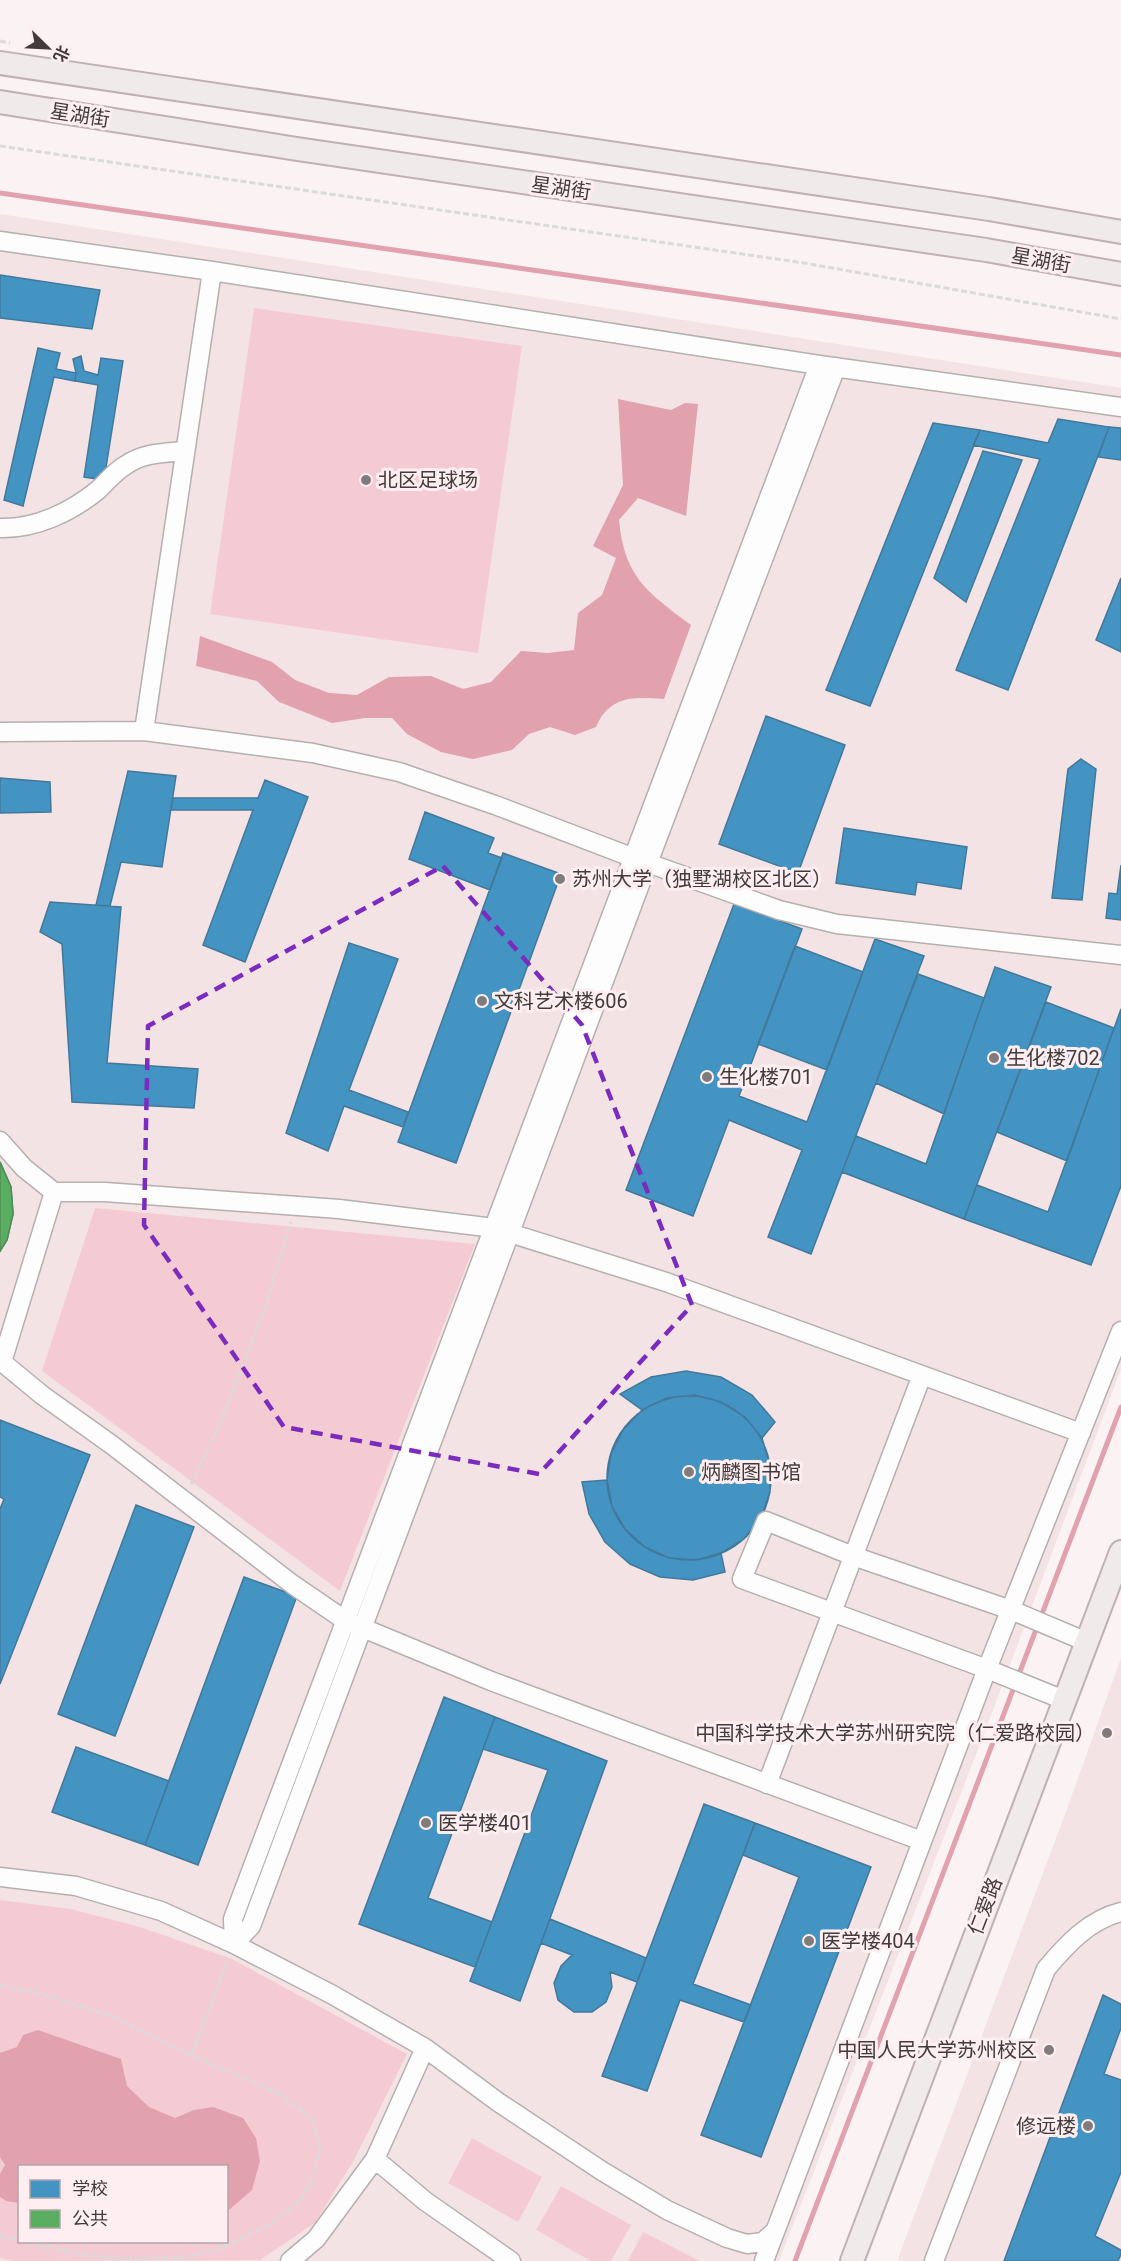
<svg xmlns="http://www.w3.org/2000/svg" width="1121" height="2261" font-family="Roboto,'Noto Sans SC',sans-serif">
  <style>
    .built { fill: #f4e3e5; fill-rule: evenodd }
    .green { fill: #f5cbd3; fill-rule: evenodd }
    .water { fill: #e1a1ae }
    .schools { fill: #4393c3; stroke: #42799a; stroke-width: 1.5 }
    .public { fill: #5aae61; stroke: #528c56; stroke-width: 1.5 }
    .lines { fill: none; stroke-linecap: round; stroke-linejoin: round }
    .stream { stroke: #e1a1ae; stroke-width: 5 }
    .minor-casing { stroke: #b5afb0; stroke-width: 21 }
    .major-casing { stroke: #bfb1b3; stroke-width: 26 }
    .path { stroke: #dcd9da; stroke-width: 3; stroke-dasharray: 6 3; stroke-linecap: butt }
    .minor { stroke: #fefdfd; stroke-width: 18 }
    .major { stroke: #f1eaea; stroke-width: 22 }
    .marked { fill: none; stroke: #7b2cbf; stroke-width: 4.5; stroke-dasharray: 12 8; stroke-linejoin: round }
    .poi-dot { fill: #827b7c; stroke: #feeef1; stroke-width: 2 }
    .labels { text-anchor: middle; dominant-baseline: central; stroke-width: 6; stroke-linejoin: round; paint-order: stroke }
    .street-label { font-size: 20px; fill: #413b3c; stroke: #feeef1 }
    .poi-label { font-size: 20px; fill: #413b3c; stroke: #feeef1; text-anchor: start }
  </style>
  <rect width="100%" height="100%" fill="#faf2f3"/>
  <!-- built -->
  <path class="built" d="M0,214L1121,388V1369L984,1734L779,2261H0ZM20,2166H226V2242H20Z
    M1121,1658V2261H897L1067,1809Z"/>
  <!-- green -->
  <path class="green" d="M254,308L522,346L478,653L210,614Z
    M95,1208L475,1244L340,1591L42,1371Z
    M0,1900L71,1909L140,1927L232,1959L407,2054L354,2160L315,2223L260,2260L13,2261L0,2258ZM20,2166H226V2242H20Z
    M472,2138L542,2177L518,2222L448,2183Z
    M561,2186L631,2225L611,2261H591L536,2230Z
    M643,2232L700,2261H628Z"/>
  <!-- water -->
  <path class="water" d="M618,399L671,410L685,403L698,404L686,516L638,498L619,520C624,577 648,593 691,625L664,699C634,697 610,695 596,727L575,735L550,727L529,734L512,750L473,759L441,752L407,734L392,718H365L332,723L279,702L257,681L196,666L200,636L272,662L295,680L329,693L357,695L389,677L431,676L463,689L491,682L521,651L548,653L574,650L578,613L602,595L616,558L593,546L623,485Z
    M38,2030L121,2059L127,2086L149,2107L175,2118L194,2110L213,2107L243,2118L256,2138L260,2161L252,2190L230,2209L227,2210L226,2166H20L19,2203L6,2201L0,2197V2174L5,2165L0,2157V2053L17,2047L23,2035Z"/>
  <!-- schools -->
  <path class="schools" d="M0,275L100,290L92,329L0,318Z
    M38,348L60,353L56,369L76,373L75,381L54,377L23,506L4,500Z
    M81,356L84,371L98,375L101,358L123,361L104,480L84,477L98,385L75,381L76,373L73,359Z
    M1058,419L1109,427L1008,690L956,670L1040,459L973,445L980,430L1048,443Z
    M933,423L980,430L870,706L826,690Z
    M1109,427L1121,428V460L1098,457Z
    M983,451L1022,460L966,602L934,578Z
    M1121,578V652L1096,640Z
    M766,716L845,745L798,873L719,844Z
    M1081,759L1096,769L1082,900L1052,898L1068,769Z
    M128,771L176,776L162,867L121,862L110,906L96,905Z
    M0,778L50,782L51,812L0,813Z
    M265,780L308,797L245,962L203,945L253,810H171L173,798H258Z
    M425,812L494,838L488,853L502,858L490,890L409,859Z
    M844,828L967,847L961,889L917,882L915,895L836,883Z
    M503,853L561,874L456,1163L398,1142Z
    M1121,865V920L1106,918L1109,893L1117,894Z
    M50,902L121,907L107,1063L198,1069L194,1108L72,1102L62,944L40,932Z
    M734,904L802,929L739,1096L807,1122L875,939L924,956L811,1254L768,1237L802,1150L729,1120L693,1216L626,1190Z
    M349,943L398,959L349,1090L408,1112L403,1127L344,1106L328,1151L286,1133Z
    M795,946L863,972L827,1070L758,1044Z
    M995,967L1051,987L964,1219L842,1172L856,1136L926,1164Z
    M918,974L984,998L944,1114L876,1083Z
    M1046,1002L1114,1028L1067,1161L997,1132Z
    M1121,1009V1186L1091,1265L964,1219L977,1185L1048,1212Z
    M0,1162L11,1187L13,1214L7,1240L0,1251Z
    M686,1371L721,1377L752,1395L775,1422L762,1438L770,1465V1492L761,1518L744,1539L721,1553L725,1572L693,1580L660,1577L630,1564L605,1542L589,1514L582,1482L607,1480L611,1454L623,1430L642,1410L620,1394L651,1377Z
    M686,1371L721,1377L752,1395L775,1422L762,1438L745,1417L721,1402L695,1395L667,1398L642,1410L620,1394L651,1377Z
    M607 1478a82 82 0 1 1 164 0a82 82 0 1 1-164 0Z
    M0,1420L90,1455L0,1684V1509L4,1499L0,1497Z
    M607,1480L612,1506L625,1529L645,1547L669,1558L696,1560L721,1553L725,1572L693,1580L660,1577L630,1564L605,1542L589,1514L582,1482Z
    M136,1505L194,1527L115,1736L58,1714Z
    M244,1577L297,1596L198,1865L145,1845Z
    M444,1697L495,1717L428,1898L492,1922L475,1967L359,1924Z
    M495,1717L607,1761L520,2001L470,1981L548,1770L483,1749Z
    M76,1747L169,1781L145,1845L52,1812Z
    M704,1804L755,1823L693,1984L751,2005L744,2022L680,2000L647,2091L602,2076Z
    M755,1823L871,1867L761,2157L701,2135L799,1877L743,1855Z
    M550,1919L646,1958L637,1982L610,1972L612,1987L606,2002L592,2012H574L558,2000L554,1983L561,1966L572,1955L541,1943Z
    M1103,1995L1121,2004V2028L1104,2074L1121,2080V2172L1095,2236L1121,2250V2254L1118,2261H1004Z"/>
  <!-- public -->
  <path class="public" d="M0,1162L11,1187L13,1214L7,1240L0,1251Z"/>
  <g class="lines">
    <!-- stream -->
    <path class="stream" d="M0,193L1121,355
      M795,2261L1121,1407"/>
    <!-- minor casing -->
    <g class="minor-casing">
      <path id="minor" d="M0,241L212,271L819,365L1121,407
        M0,528C36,529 71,512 98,490C107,482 115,471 126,465C143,453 163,453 184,451
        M144,731L212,271
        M0,732L144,731L313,753L399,772L495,805L634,858L779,910L837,924L1121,955
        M0,1141L24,1168L54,1192L2,1362L0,1361
        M54,1192H105L339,1209L494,1228L666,1282L1081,1433
        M2,1362L42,1395L112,1445L292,1584L346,1621L491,1681L922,1841
        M1064,1700L987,1669L742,1579L766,1521L853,1556L1011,1610L1087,1642
        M767,1784L922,1375
        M0,1877L76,1886L161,1911L234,1944L331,1994L425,2048L498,2102L602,2171L667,2210L727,2238L747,2244L763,2242L775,2231
        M234,1944L251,1926L648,863L836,367
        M234,1944L233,1919L819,365
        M375,2159L425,2201L511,2261
        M290,2261L316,2239L375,2159L425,2048
        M764,2261L987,1669L1121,1331
        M934,2261L1046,1969C1066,1945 1089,1920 1121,1912"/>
    </g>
    <!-- major casing -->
    <g class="major-casing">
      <path id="major" d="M0,63L989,209L1121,232
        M0,102L297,149L986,250L1121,274
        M852,2261L1121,1552"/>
    </g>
    <!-- path -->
    <path class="path" d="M0,41L10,43
      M0,146L804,263L1121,319
      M191,1484C233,1401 265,1312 291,1222
      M0,1986L39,1993L113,2017L173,2047L278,2093L312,2119L320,2144L314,2177L300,2201L270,2224L224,2247L188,2257L136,2259L89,2256L24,2242
      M192,2054L228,1959
      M0,2236L20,2241"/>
    <!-- minor -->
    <use href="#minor" class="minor"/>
    <!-- major -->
    <use href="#major" class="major"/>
  </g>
  <!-- marked area -->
  <path class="marked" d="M443,866L582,1025L692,1305L539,1474L284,1427L144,1225L148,1026Z"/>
  <!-- markers -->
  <g class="poi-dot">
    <circle cx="366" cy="480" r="6"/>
    <circle cx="560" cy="879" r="6"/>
    <circle cx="482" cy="1001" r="6"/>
    <circle cx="994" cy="1058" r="6"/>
    <circle cx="707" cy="1077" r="6"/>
    <circle cx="689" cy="1472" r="6"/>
    <circle cx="1107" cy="1733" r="6"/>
    <circle cx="426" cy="1823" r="6"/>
    <circle cx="809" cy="1941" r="6"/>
    <circle cx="1049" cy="2050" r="6"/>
    <circle cx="1088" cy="2126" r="6"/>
  </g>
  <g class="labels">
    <!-- street labels -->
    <g class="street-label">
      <text transform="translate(80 115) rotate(9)">星湖街</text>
      <text transform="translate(561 188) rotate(8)">星湖街</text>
      <text transform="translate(1041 260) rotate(10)">星湖街</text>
      <text transform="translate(985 1906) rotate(-69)">仁爱路</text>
    </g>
    <!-- poi labels -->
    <g class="poi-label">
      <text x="378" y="480">北区足球场</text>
      <text x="572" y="879">苏州大学（独墅湖校区北区）</text>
      <text x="494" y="1001">文科艺术楼606</text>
      <text x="1006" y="1058">生化楼702</text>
      <text x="719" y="1077">生化楼701</text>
      <text x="701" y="1472">炳麟图书馆</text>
      <text x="1095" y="1733" text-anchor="end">中国科学技术大学苏州研究院（仁爱路校园）</text>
      <text x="438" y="1823">医学楼401</text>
      <text x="821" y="1941">医学楼404</text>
      <text x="1037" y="2050" text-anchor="end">中国人民大学苏州校区</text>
      <text x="1076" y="2126" text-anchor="end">修远楼</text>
    </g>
  </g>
  <!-- legend -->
  <rect x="18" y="2165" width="210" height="78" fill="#feeef1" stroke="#b2a6a9" stroke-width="1.5"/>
  <rect x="30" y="2180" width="30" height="18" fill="#4393c3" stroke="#b2a6a9" stroke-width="1.5"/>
  <text x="72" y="2195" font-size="18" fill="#413b3c">学校</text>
  <rect x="30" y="2210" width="30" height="18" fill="#5aae61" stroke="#b2a6a9" stroke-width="1.5"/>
  <text x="72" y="2225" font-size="18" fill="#413b3c">公共</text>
  <!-- north arrow -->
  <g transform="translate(48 48) rotate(114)" stroke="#feeef1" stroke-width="4.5" paint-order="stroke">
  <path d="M0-4.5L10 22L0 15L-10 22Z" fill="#413b3c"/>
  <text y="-9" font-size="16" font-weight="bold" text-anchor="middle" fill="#413b3c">北</text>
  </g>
</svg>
